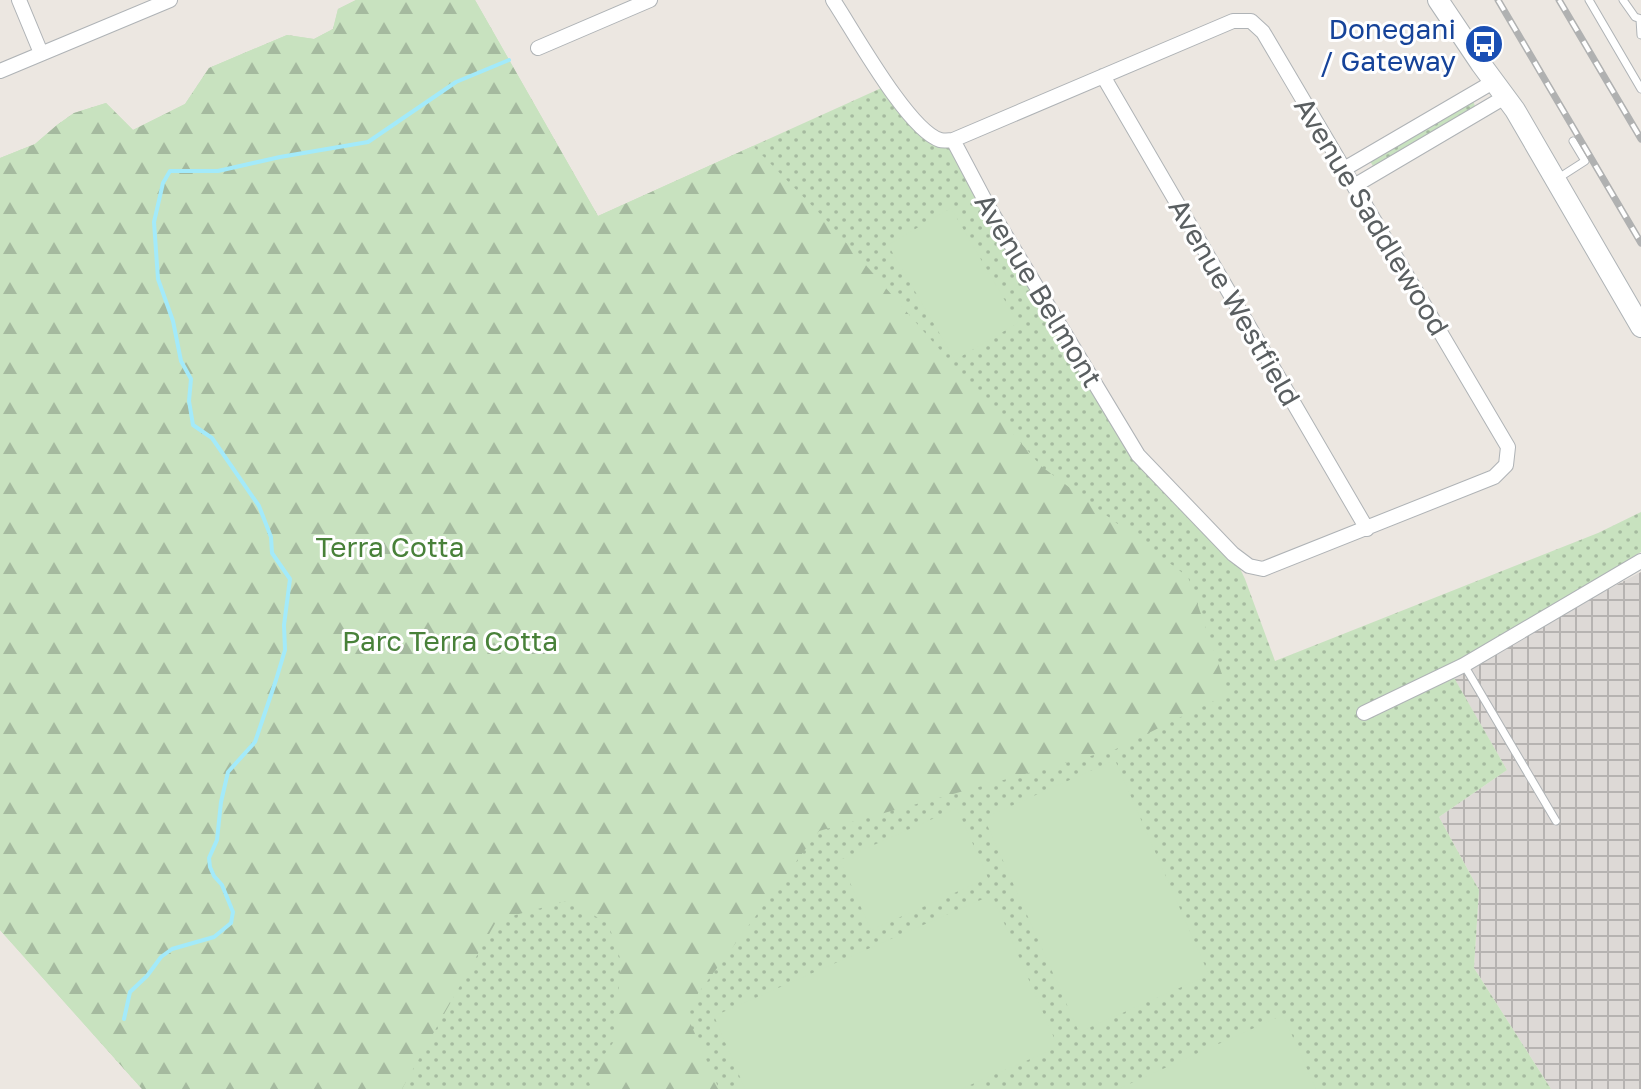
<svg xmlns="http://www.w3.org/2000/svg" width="1641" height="1089" font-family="'Golos Text',sans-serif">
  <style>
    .industrial { fill: url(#industrial-grid) }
    .green { fill: url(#green-dots) }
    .forest { fill: url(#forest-firs) }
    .pitch { fill: #c8e2bf }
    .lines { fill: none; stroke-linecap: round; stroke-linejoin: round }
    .stream { stroke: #a3eafa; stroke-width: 4 }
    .lane-casing { stroke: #afb3b6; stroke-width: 9 }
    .street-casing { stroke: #afb3b6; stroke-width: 16 }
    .secondary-casing { stroke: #aeb3b6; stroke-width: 22 }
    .lane { stroke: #fff; stroke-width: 7 }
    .street { stroke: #fff; stroke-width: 14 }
    .secondary { stroke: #fff; stroke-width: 20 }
    .rail-casing { stroke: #b0b1b1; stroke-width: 7 }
    .rail { stroke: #fff; stroke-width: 4; stroke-dasharray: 12; stroke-linecap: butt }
    .labels { text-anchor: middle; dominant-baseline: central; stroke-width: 6; stroke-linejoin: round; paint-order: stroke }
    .transit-label { font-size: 28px; fill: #164399; stroke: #fff; text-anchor: end }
    .street-label { font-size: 28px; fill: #5a5f61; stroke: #fff }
    .park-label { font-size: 28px; fill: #488139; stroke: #fff }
  </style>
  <defs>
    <pattern id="industrial-grid" width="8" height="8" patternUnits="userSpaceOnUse" patternTransform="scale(2)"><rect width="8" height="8" fill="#ddd9d6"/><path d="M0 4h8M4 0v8" fill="none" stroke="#b6b3b1"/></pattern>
    <pattern id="green-dots" width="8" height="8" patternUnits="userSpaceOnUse" patternTransform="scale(2)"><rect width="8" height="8" fill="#c8e2bf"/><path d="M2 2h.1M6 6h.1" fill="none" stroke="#a5ba9f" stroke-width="1.8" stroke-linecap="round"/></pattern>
    <pattern id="forest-firs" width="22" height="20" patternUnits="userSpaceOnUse" patternTransform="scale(2)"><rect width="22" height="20" fill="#c8e2bf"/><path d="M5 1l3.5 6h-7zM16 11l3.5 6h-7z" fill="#a5ba9f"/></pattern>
  </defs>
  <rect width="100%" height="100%" fill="#ece7e1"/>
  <!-- industrial -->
  <path class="industrial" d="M1641,572V1089H1551L1474,968L1479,890L1439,817L1507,770L1448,668L1465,665Z"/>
  <!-- green -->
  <path class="green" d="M356,0H475L598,216L888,85L913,120L953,140L1138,455L1233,554L1245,579L1275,661L1598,533L1641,512V552L1449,669L1507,770L1439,817L1479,890L1474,968L1551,1089H142L0,930V158L35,144L57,125L74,113L106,103L133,130L185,104L209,68L287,35L314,39L333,29L338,9Z
    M1473,101L1475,106L1373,166L1370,161Z"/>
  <!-- forest -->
  <path class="forest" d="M356,0H475L598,216L753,146L830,224L1041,466L1188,577L1223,677L1228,694L1116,749L819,831L685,1011L719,1089H592L587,1078L615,1040L621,961L608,923L567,901L497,920L402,1089H142L0,930V158L35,144L57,125L74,113L106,103L133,130L185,104L209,68L287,35L314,39L333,29L338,9Z"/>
  <!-- pitch -->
  <path class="pitch" d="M951,208L1018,323L955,360L888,245Z
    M1115,760L1209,975L1079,1032L984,818Z
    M957,808L988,878L871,930L840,860Z
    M992,895L1058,1047L961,1089H745L714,1016Z
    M1283,1015L1316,1089H1118Z"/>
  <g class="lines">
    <!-- stream -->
    <path class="stream" d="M124,1019L130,992L147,976L161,957L172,949L214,937L231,923L233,912L222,885L214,876L210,867L209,858L217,840L221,802L228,772L255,742L276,680L285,650L284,625L290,579L272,553L271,537L259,506L212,438L193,425L189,401L191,379L181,361L173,321L158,279L154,222L163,183L170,171H218L280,157L368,142L456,82L509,60"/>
    <!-- lane casing -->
    <g class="lane-casing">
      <path id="lane" d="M1589,0L1641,89
        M1623,0L1635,17L1641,19
        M1640,19L1641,35
        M1557,179L1585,161L1573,141
        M1464,665L1556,821"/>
    </g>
    <!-- street casing -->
    <g class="street-casing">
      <path id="street" d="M19,0L41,53
        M833,0C853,30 908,130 940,140C943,141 950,140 953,140L989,208L1138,455L1233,554L1249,566L1263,569L1494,477L1506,465L1508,447L1263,32L1251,21H1233L953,140
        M538,48L650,0
        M0,71L170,0
        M1103,76L1367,529
        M1344,169L1493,82
        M1354,186L1505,97
        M1364,713L1464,665L1641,561"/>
    </g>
    <!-- secondary casing -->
    <g class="secondary-casing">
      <path id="secondary" d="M1438,0L1481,64L1515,110L1641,327"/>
    </g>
    <!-- lane -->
    <use href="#lane" class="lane"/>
    <!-- street -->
    <use href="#street" class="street"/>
    <!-- secondary -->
    <use href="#secondary" class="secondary"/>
    <!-- rail casing -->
    <g class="rail-casing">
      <path id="rail" d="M1498,0L1641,243
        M1559,0L1641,139"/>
    </g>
    <!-- rail -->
    <use href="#rail" class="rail"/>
  </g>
  <!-- icons -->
  <defs>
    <g id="bus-disc" transform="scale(2)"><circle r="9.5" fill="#1a4fb4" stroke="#fff"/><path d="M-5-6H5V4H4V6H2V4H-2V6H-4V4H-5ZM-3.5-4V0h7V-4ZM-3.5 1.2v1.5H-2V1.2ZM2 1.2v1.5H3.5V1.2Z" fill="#fff"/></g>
  </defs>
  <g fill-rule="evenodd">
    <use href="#bus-disc" x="1484" y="44"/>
  </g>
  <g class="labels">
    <!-- transit labels -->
    <g class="transit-label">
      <text x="1456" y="28">Donegani<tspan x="1456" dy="32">/ Gateway</tspan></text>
    </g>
    <!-- street labels -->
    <g class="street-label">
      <text transform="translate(1372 216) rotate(59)">Avenue Saddlewood</text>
      <text transform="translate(1039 290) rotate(59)">Avenue Belmont</text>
      <text transform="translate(1235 302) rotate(60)">Avenue Westfield</text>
    </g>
    <!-- park labels -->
    <g class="park-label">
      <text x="390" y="546">Terra Cotta</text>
      <text x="450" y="640">Parc Terra Cotta</text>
    </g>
  </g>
</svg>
